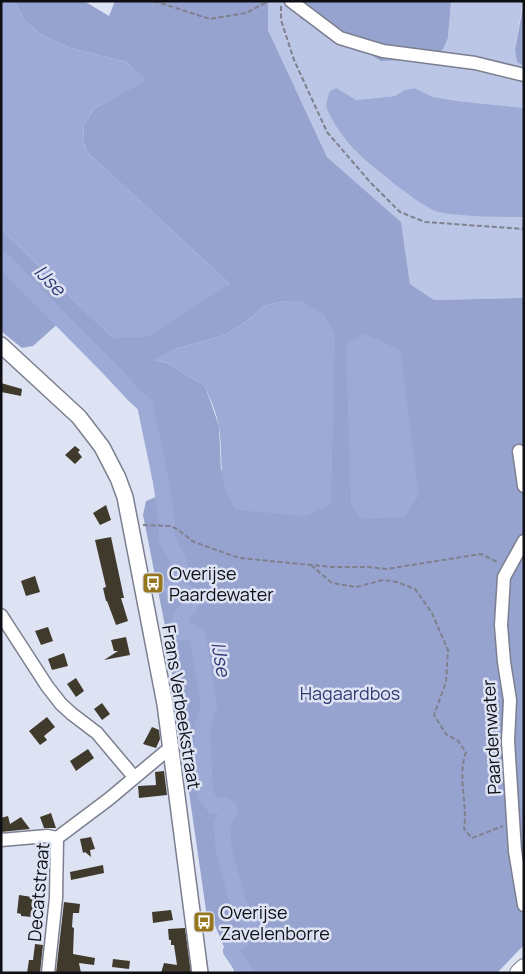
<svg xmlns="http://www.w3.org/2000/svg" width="525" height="974" font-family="Manrope,sans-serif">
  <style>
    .green { fill: #bbc5e5 }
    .forest { fill: #97a3cf; fill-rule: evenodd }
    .water { fill: #9daad6 }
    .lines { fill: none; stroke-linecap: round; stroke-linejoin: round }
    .river { stroke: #9daad6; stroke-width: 16 }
    .building { fill: #403a2d }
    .minor-casing { stroke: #7b7f8f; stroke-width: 15 }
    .major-casing { stroke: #7b7f8f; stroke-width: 18 }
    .highway-casing { stroke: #7b7f8f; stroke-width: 20 }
    .path { stroke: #7e818d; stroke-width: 2; stroke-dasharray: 5 2.5; stroke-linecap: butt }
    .minor { stroke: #fff; stroke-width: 12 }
    .major { stroke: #fff; stroke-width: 15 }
    .highway { stroke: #fff; stroke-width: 18 }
    .labels { text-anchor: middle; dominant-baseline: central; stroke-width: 5; stroke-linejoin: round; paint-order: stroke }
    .poi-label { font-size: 18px; fill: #0e0f15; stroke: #dee3f4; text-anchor: start }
    .park-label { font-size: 18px; fill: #2f3a71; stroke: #dee3f4 }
    .street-label { font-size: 18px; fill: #0e0f15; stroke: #dee3f4 }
    .water-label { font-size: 19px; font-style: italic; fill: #313b73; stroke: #dee3f4 }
  </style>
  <rect width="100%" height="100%" fill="#dee3f4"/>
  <!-- green -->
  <path class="green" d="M268,1H289L448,39L451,1H523L515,50L517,62L524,66V108L458,101L433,97L414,88L404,90L395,96L356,100L330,91L327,99V109L345,140L381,174L409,195L492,217H524V298L434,300L410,284L401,222L327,157L268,30Z"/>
  <!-- forest -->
  <path class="forest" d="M15,1H84L109,16L115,1H268V30L327,157L401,222L410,284L434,300L524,298V945L497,973H235L214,923L207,917L165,626L143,515L146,501L163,494L145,405L134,395L62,320L33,346L22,348L1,331V229L113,338L230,284L87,152L83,140L84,125L94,109L145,80L126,62L70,48L42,35L24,20ZM283,301H302L221,471L219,426L205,386L167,363L154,360L176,349L225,335L247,321L264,306Z
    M289,1H451L448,38L441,53L430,59L381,61L336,34L301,19Z
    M524,1V66L517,62L515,50Z"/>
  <!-- water -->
  <path class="water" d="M1,1H15L24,20L42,35L70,48L126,62L146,80L94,109L84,125L83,140L87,152L230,284L147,337L113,338L1,229Z
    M336,88L356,100L395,96L404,90L414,88L433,97L458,101L524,108V217C498,217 464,217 439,212C420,207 357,156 345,139C340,132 330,117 327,109C325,103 328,96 330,91Z
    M283,301H302L325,315L335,336L331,504L306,516L236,510C216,478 224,460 219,427C217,413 210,399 205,386L167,363L153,360L176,349L225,335L247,321L264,306Z
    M365,334L400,350L419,495L405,517L362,519L351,506L346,344Z"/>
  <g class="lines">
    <!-- river -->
    <path class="river" d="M1,259L106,365L134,395L145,405L161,482L167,523V540L177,557L181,570L176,576L172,589L185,592L191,597V604L183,614L178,625L182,632L189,631L198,637L209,706L202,729L205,794L214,806H224L230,810L222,825L224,851L238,902L251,926L253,933L236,944L231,951L246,973"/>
  </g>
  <!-- building -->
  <path class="building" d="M1,383L22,389L21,396L1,392Z
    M75,446L80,450L78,452L82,457L75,464L65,455Z
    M106,505L111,520L100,525L93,513Z
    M111,537L124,598H121L128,621L116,625L107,601H106L103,588L106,587L95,540Z
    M35,576L40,592L26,596L21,581Z
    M48,627L53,641L41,645L35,631Z
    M126,637L130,655L104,660L118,651H114L111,640Z
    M64,653L68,666L52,670L48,659Z
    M76,678L84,691L76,697L67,684Z
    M102,703L110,714L102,720L94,709Z
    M47,717L55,727L44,736L47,740L40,745L29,731Z
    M152,727L159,730L160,739L156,748L143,744Z
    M88,749L94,758L76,771L70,761Z
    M164,771L167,795L139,798L138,786L156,785L155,772Z
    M51,813L56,828H44L40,817Z
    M8,816L10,824L21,817L30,829L1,832V818Z
    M91,837L95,849L90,850L91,857L85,852L83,853L80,839Z
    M103,865L104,873L71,880L70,872Z
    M33,893L41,894L39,903L34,902L32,917L21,916V914L17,913L19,895L32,897Z
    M64,902L80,904L79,913H73L72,927L74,928L73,954L95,958L94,965L79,963L81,973H56Z
    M171,910L173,920L153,923L152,912Z
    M185,928L191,973H161L164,963L177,965L174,945H171V940H169L168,929Z
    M35,944L43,945L40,973H27L29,960H33Z
    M113,959L130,961L129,969L112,967Z"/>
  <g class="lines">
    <!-- minor casing -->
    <g class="minor-casing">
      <path id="minor" d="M291,1L340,38L383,51L475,63L524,75
        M519,451L524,486
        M524,541L504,577L501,625L504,662L510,700L508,741L515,851L524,905
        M1,615L47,686L61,704L72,714L97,733L134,777
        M1,840L47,836L57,838
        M48,973L56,898L57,838L109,799L165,752L172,749"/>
    </g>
    <!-- major casing -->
    <g class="major-casing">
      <path id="major" d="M1,345L79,417L102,447L118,478L125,497L165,704L200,973"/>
    </g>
    <!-- highway casing -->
    <g class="highway-casing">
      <path id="highway" d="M519,973L524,968"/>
    </g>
    <!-- path -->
    <path class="path" d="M154,1L210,19L246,13L269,1
      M281,6V20L294,60L327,132L370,182L400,212L425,222L524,229
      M143,525L170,526L177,529L194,542L239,558L332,567H369L386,569L481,554L499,563
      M311,565L332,583L356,587L383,580L397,582L415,589L432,613L448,650L446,682L434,715L446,734L458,741L466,752C457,777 468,803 464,829L472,838L503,826"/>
    <!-- minor -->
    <use href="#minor" class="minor"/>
    <!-- major -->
    <use href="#major" class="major"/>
    <!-- highway -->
    <use href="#highway" class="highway"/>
  </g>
  <!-- icons -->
  <defs>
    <g id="bus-square" transform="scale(1.125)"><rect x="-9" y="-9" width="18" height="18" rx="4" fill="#95751d" stroke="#dee3f4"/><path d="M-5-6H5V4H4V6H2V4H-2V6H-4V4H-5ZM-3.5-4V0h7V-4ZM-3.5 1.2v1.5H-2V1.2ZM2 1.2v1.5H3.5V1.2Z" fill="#fff"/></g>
  </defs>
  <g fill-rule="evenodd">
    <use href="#bus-square" x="153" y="583"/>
    <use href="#bus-square" x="204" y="922"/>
  </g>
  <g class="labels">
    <!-- poi labels -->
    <g class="poi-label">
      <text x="169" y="573">Overijse<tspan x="169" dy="21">Paardewater</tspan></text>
      <text x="220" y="912">Overijse<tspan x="220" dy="21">Zavelenborre</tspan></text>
    </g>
    <!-- park labels -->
    <g class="park-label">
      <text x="350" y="693">Hagaardbos</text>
    </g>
    <!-- street labels -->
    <g class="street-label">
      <text transform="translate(182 707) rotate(81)">Frans Verbeekstraat</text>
      <text transform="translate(491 737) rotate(-93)">Paardenwater</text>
      <text transform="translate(38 892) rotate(-85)">Decatstraat</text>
    </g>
    <!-- water labels -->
    <g class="water-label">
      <text transform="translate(50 280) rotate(45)">IJse</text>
      <text transform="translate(221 659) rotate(80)">IJse</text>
    </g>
  </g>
  <!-- border -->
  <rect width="525" height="974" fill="none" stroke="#0e0f15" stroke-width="5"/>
</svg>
